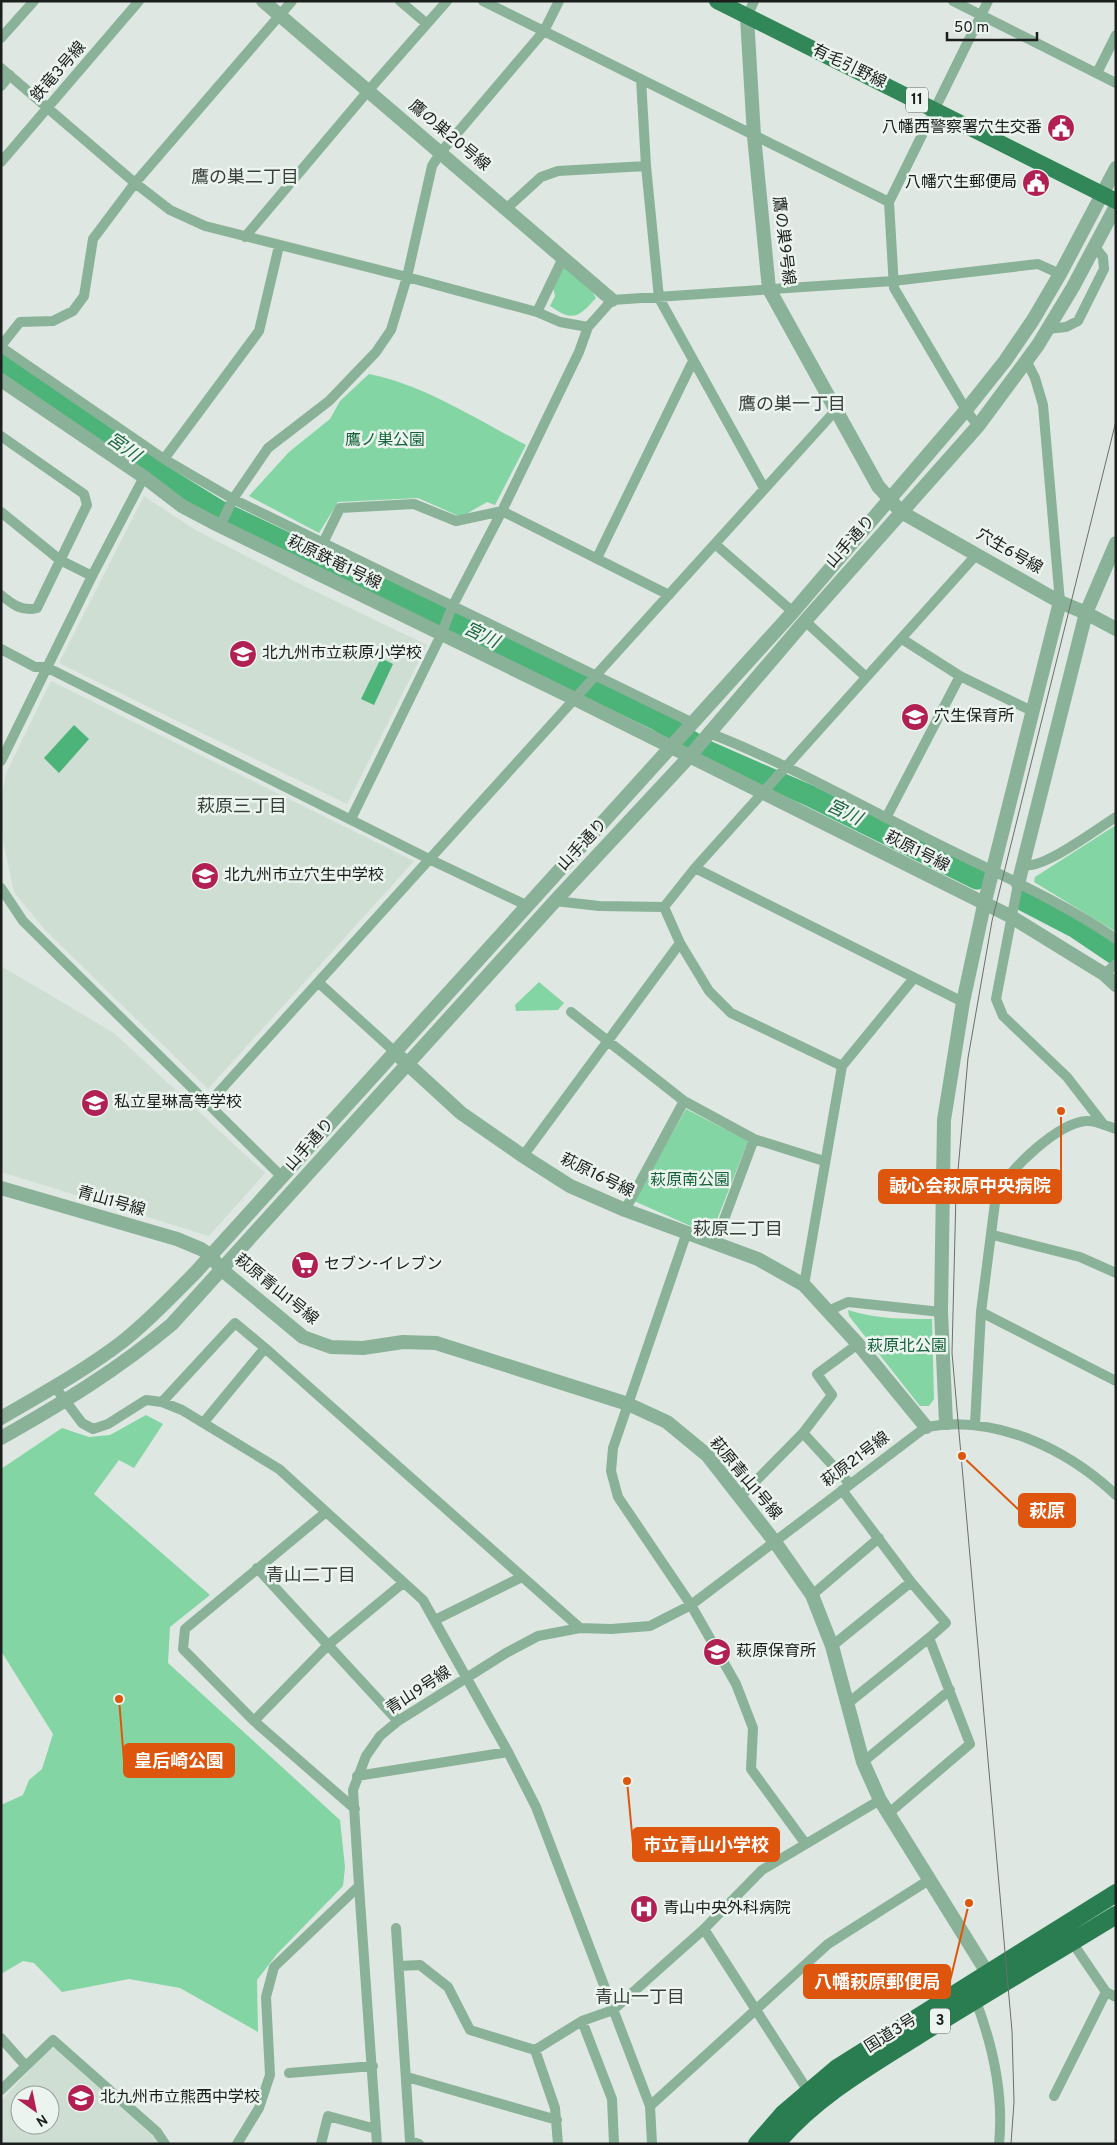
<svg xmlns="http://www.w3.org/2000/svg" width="1117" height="2145" font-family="Overpass,'Noto Sans JP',sans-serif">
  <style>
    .built { fill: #ceded3; fill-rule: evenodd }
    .green { fill: #83d6a3 }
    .water { fill: #4cb479 }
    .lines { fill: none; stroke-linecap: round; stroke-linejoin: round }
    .river { stroke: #4cb479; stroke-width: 21 }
    .minor { stroke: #8ab298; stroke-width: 10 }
    .tertiary { stroke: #8ab298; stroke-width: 14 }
    .primary { stroke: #318758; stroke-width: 16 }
    .trunk { stroke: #297d50; stroke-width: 18 }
    .tram { stroke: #6a706c; stroke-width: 1 }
    .labels { text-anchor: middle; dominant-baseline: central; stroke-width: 5; stroke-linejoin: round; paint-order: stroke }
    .shield { fill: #ebf4ee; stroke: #595e5b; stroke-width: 1 }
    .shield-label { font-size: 15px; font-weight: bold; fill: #1b1e1c }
    .street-label { font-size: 16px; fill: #1b1e1c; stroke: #ebf4ee }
    .poi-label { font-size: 16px; fill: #1b1e1c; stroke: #ebf4ee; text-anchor: start }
    .park-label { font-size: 16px; fill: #16623b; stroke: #ebf4ee }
    .neighbourhood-label { font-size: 18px; fill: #39403b; stroke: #ebf4ee }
    .water-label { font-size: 18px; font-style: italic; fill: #1d6740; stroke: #ebf4ee }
    .leader { fill: none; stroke: #de560d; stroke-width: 2 }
    .callout-dot { fill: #de560d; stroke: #ebf4ee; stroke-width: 2 }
    .callout { fill: #de560d; stroke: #de560d; stroke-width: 2 }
    .callout-label { font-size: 18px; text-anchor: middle; font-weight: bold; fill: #fff }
  </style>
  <rect width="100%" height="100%" fill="#dee7e1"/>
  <!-- built -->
  <path class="built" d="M144,496L194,529L302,585L427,645L347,804L59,663Z
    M51,681L414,861L208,1089L45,930L14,892L1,832V802L6,773Z
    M1,966L114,1033L265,1173L209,1236L1,1172Z
    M54,2048L155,2135L161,2144H1V2101L48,2050ZM20,2095H50V2125H20Z"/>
  <!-- green -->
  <path class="green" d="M564,266L591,290L596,298C578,318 573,322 550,306L555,296L553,287Z
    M369,374C422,384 478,420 526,445L495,505L487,502L461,517L418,498L338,502L319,533L249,496L289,452L330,419L340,401Z
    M1116,825V932L1034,882L1035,877Z
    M539,982L564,1003L558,1010L516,1011L515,1005Z
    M686,1109L748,1141L711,1235L634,1201Z
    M848,1310C876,1319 903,1319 932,1319L934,1399L929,1406H920L849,1316Z
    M146,1415L163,1424L134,1468L119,1460L94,1494L210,1595L170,1627L168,1663L340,1820L345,1867L343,1886L277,1954L257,1980L258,2032L180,1988L129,1979L62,1992L34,1963L23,1961L1,1974V1805L23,1795L29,1780L42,1769L53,1734L1,1651V1469L62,1428L89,1437L110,1435Z"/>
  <!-- water -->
  <path class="water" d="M381,658L393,664L374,705L361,699Z
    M74,725L89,739L59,773L44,758Z"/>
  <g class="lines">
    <!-- river -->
    <path class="river" d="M1,363L163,476L218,510L657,720L707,751L808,795L977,879
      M1024,901L1076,928L1116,955"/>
    <!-- minor -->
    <path class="minor" d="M400,1L427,24
      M483,1L889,202
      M953,1L1116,83
      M747,17L754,1
      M1,38L34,1
      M1,68L135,183L170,210L205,226L407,277L537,312L560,322L588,327L612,300L893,281L1038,264L1060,274
      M1097,73L1116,35
      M641,79L646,166L659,298L764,488
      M1,86L10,75
      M1,162L139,1
      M507,208L541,177L558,171L646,166
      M245,237L368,91L447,1
      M537,312L563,258
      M1047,329L1066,327L1078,321L1104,269L1103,257L1095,247
      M1,346L20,322L53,321L73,311L84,296L93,239L135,183L292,1
      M1,347L164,459L233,499L693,723
      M1027,362L1035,378L1043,405L1060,602
      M978,426L966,410L894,288L889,202L988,1
      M1,436L84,494L87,505L37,608C22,612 12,604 1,595
      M164,459L259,331L279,246
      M1,512L60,560L92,576
      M220,526L233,499L268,448L329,401L376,352L391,330L407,277L432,166L441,152L544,31L559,1
      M323,543L340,508L414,504L456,521L502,511L669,595
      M715,544L793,612
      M597,558L693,361
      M805,621L866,677
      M902,639L960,676L1034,712
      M1,649L35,667H46L429,859L526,905
      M709,733C782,761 858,804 928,839C991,871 1058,899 1116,939
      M1,761L92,576L144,477
      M886,818L960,676
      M351,819L441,635L452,607L502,511L579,352L588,327
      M1023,865C1043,870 1098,828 1116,817
      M695,868L963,1002
      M1018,884L996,999L1003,1016L1067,1077L1104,1125
      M1,888L23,921L281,1176
      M555,901L599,906L664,907L680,943L709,991L731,1013L842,1066
      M664,907L695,868L977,554
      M1104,974L1116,964
      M319,983L395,1052
      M571,1012L684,1101L754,1139L824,1161
      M207,1105L836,410
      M523,1156L680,943
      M625,1210L684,1101
      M687,1232L613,1448L611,1471L618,1497L691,1605L736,1684L753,1728L751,1769L805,1843
      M993,1235L1080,1257L1116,1273
      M716,1241L754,1139
      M804,1285L842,1066L914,978
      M828,1311L848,1302L941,1312
      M981,1312L1116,1381
      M55,1387L82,1423L93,1429L108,1424L146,1400L162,1402L182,1410L279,1469L423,1600L508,1752L536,1807L650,2106L652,2144
      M162,1402L235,1323L265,1348
      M204,1422L265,1348L580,1628
      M975,1424L981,1312L996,1195C1008,1170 1058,1123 1086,1121C1095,1120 1107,1126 1116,1129
      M803,1433L849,1483
      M842,1490L911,1582L946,1623L929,1638L970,1744L889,1813
      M740,1497L803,1433L832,1395L817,1374L858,1344
      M326,1512L185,1629L183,1649L254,1721L355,1809
      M257,1568L398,1721
      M812,1595L879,1538
      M435,1620L522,1577
      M832,1646L911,1582
      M847,1704L929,1638
      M254,1721L328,1645L403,1583
      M863,1762L950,1690
      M357,1776L508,1752
      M359,1886L377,2144
      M396,1928L410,2141L419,2144
      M704,1929L808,2091
      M1072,1942L1106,1992L1116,1997
      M399,1966L420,1965L448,1987L470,2030L535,2050
      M974,1996C992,2042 1004,2094 999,2144
      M582,2021L612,2099L614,2144
      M1,2038L25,2065
      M289,2073L373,2066
      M407,2077L557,2120
      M1,2090L53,2040L157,2132L165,2144
      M1054,2096L1106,1992
      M650,2106L828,1944L929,1880
      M237,2144L259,2108L270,2075L266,1997L274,1967L359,1886L353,1790L366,1756L380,1736L398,1721L506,1653L538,1636L580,1628L611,1629L650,1626L691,1605L926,1427C994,1414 1066,1448 1116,1495
      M321,2144L328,2116L376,2129
      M558,2144L555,2108L535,2050L582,2021L613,2010L704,1929L762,1870L880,1800"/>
    <!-- tertiary -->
    <path class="tertiary" d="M263,1L612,300
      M747,17L754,136L769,289L878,486L901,512L1060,602L1086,613L1116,629
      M1,380L144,477L182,506L220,526L575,699L1010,916L1104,974L1116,985
      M1018,884L1086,613L1116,543
      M401,1058L461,1113L523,1156L570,1186L625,1210L758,1259L804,1285L858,1344L926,1427
      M1,1188L177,1239L201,1249L210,1255L221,1269L303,1337L331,1347L363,1348L403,1342L436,1343L628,1404L667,1422L707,1455L775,1542L812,1595L832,1646L863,1762L880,1800L993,1982
      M1,1418C42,1394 84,1371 122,1342C149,1321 171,1297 195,1273L793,612L966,410L1005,361L1033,320L1060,274L1116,168
      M946,1423L941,1312L944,1120L963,1002L984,905L1060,602
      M1,1438C61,1404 119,1369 172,1324L555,901L689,757L805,621L978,426L1038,345L1073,287L1116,206"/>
    <!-- primary -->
    <path class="primary" d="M717,1L1116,201"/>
    <!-- trunk -->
    <path class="trunk" d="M757,2144L784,2113L837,2068L1116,1893
      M776,2144C813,2099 866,2068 914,2038C981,1996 1049,1956 1116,1915"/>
    <!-- tram -->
    <path class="tram" d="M1011,2144L1014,2102L1012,2031L952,1353L956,1193L968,1058L992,921L1116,421"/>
  </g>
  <!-- icons -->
  <defs>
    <g id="civic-disc" transform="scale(1.4375)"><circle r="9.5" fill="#b02053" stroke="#ebf4ee"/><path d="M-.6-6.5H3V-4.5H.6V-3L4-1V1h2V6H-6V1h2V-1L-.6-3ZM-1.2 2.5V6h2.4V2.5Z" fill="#fff"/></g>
    <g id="school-disc" transform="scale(1.4375)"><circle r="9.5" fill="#b02053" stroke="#ebf4ee"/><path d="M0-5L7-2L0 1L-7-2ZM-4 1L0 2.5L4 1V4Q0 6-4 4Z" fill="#fff"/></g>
    <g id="supermarket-disc" transform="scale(1.4375)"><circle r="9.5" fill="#b02053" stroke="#ebf4ee"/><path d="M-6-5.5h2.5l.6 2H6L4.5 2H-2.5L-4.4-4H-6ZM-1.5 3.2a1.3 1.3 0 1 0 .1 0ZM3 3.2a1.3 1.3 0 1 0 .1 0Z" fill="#fff"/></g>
    <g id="hospital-disc" transform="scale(1.4375)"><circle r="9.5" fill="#b02053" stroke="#ebf4ee"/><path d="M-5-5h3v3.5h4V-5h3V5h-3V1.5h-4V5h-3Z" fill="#fff"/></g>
  </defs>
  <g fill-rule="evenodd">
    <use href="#civic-disc" x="1061" y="128"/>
    <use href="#civic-disc" x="1036" y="183"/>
    <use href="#school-disc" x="243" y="654"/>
    <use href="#school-disc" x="915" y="717"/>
    <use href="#school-disc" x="205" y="876"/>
    <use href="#school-disc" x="95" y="1103"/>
    <use href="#supermarket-disc" x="305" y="1265"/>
    <use href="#school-disc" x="717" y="1652"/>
    <use href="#hospital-disc" x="644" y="1909"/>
    <use href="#school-disc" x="81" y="2098"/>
  </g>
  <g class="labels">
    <!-- shield labels -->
    <g class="shield">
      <rect x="906" y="87.5" width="22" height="25" rx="4"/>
      <rect x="930" y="2008.5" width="20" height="25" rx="4"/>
    </g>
    <g class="shield-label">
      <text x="917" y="100">11</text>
      <text x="940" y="2021">3</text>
    </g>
    <!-- street labels -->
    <g class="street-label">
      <text transform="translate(849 67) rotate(26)">有毛引野線</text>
      <text transform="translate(59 72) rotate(-49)">鉄竜3号線</text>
      <text transform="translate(449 136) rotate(40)">鷹の巣20号線</text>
      <text transform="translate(783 241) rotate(83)">鷹の巣9号線</text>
      <text transform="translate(851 542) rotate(-48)">山手通り</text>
      <text transform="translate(1009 552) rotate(30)">穴生6号線</text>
      <text transform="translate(334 563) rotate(26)">萩原鉄竜1号線</text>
      <text transform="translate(583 845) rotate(-47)">山手通り</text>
      <text transform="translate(917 852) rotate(27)">萩原1号線</text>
      <text transform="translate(310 1145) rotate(-48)">山手通り</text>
      <text transform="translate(597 1176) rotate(26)">萩原16号線</text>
      <text transform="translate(111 1202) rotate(16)">青山1号線</text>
      <text transform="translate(276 1290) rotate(39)">萩原青山1号線</text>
      <text transform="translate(856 1460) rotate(-37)">萩原21号線</text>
      <text transform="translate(745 1479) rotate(50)">萩原青山1号線</text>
      <text transform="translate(419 1691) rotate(-33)">青山9号線</text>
      <text transform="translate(891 2034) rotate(-32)">国道3号</text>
    </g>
    <!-- poi labels -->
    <g class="poi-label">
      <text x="1042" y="128" text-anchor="end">八幡西警察署穴生交番</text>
      <text x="1017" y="183" text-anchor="end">八幡穴生郵便局</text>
      <text x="262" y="654">北九州市立萩原小学校</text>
      <text x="934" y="717">穴生保育所</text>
      <text x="224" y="876">北九州市立穴生中学校</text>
      <text x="114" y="1103">私立星琳高等学校</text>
      <text x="324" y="1265">セブン-イレブン</text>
      <text x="736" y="1652">萩原保育所</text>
      <text x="663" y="1909">青山中央外科病院</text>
      <text x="100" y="2098">北九州市立熊西中学校</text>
    </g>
    <!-- park labels -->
    <g class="park-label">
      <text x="385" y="441">鷹ノ巣公園</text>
      <text x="690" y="1181">萩原南公園</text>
      <text x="907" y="1347">萩原北公園</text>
    </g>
    <!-- neighbourhood labels -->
    <g class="neighbourhood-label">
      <text x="245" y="178">鷹の巣二丁目</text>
      <text x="792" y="405">鷹の巣一丁目</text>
      <text x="242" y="807">萩原三丁目</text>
      <text x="738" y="1230">萩原二丁目</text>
      <text x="311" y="1576">青山二丁目</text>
      <text x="640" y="1998">青山一丁目</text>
    </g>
    <!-- water labels -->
    <g class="water-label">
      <text transform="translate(123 448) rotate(35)">宮川</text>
      <text transform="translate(481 636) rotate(26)">宮川</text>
      <text transform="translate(844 813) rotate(26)">宮川</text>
    </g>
  </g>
  <!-- callouts -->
  <path class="leader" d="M1061 1111L1061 1186M962 1456L1019 1510M119 1699L124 1761M627 1781L633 1844M969 1903L950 1981"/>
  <g class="callout-dot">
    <circle cx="1061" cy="1111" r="5"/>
    <circle cx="962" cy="1456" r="5"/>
    <circle cx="119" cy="1699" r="5"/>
    <circle cx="627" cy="1781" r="5"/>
    <circle cx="969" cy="1903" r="5"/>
  </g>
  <g class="callout">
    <rect x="879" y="1170" width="182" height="33" rx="5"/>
    <rect x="1019" y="1494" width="56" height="33" rx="5"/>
    <rect x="124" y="1744" width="110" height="33" rx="5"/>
    <rect x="633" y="1828" width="146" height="33" rx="5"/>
    <rect x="804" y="1965" width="146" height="33" rx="5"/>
  </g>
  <g class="callout-label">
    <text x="970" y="1192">誠心会萩原中央病院</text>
    <text x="1047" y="1517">萩原</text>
    <text x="179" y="1767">皇后崎公園</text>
    <text x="706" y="1851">市立青山小学校</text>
    <text x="877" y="1988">八幡萩原郵便局</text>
  </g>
  <!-- border -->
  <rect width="1117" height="2145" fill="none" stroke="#1b1e1c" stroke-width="5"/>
  <!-- north arrow -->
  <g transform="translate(35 2110) rotate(147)"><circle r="24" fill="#ebf4ee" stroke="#989e9a"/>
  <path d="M0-4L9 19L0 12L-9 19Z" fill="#b02053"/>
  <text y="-8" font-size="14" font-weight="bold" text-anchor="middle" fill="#1b1e1c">N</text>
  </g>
  <!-- scale -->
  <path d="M947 32v8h90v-8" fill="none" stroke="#1b1e1c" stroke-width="2.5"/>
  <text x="954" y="32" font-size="15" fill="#1b1e1c" stroke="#ebf4ee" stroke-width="4" paint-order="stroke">50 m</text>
</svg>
